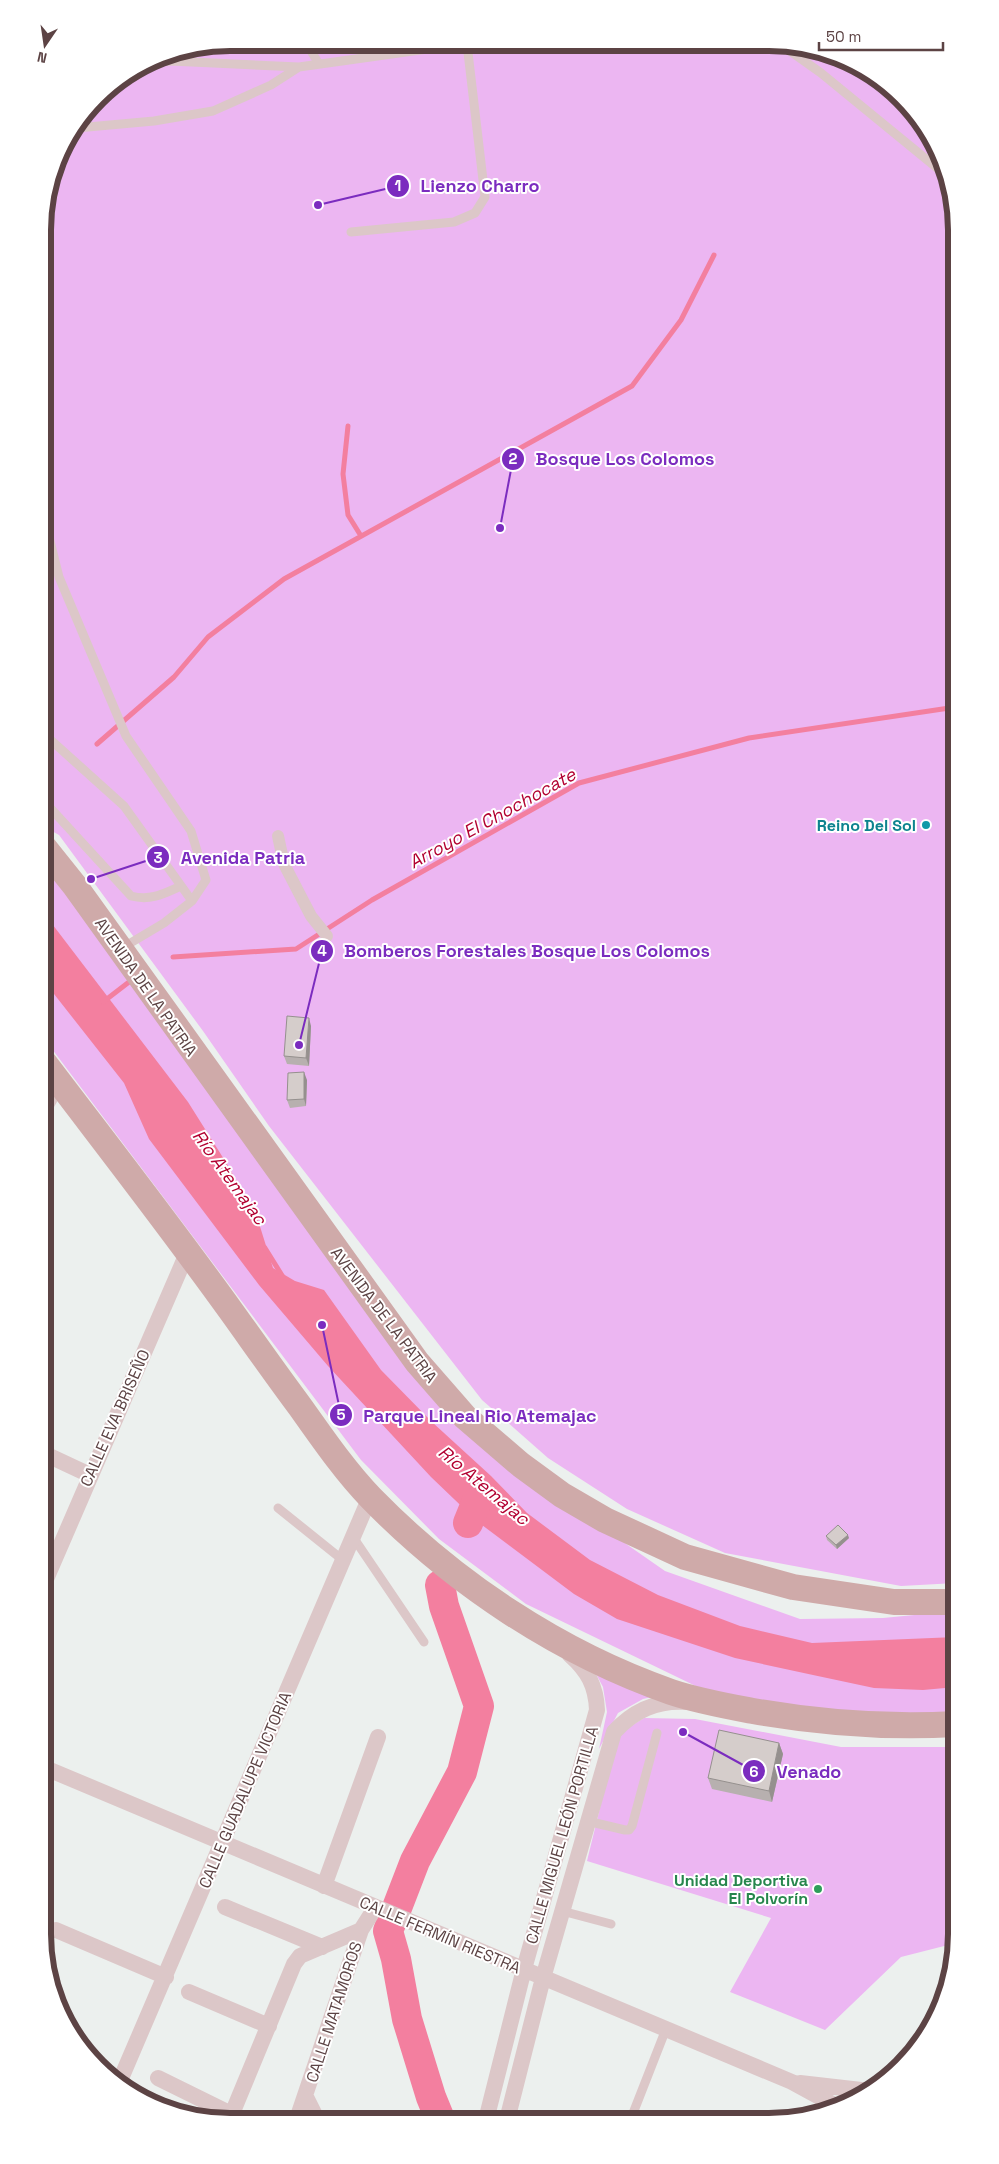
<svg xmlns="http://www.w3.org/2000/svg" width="999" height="2164" font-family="'Space Grotesk',sans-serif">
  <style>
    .green { fill: #ecb6f2 }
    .water { fill: #f37f9f }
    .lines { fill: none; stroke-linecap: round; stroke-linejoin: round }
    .stream { stroke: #f37f9f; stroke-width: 5 }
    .river { stroke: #f37f9f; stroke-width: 30 }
    .service { stroke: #dcc7c8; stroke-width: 9 }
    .pedestrian { stroke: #dcc7c8; stroke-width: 12 }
    .minor { stroke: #dcc7c8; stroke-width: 16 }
    .primary { stroke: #cfaaa9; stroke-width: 26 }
    .wall { fill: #b7b0af }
    .shaded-wall { fill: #95908e }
    .building { fill: #d5cdcb; stroke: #95908e }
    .culture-dot { fill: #0f9aa8; stroke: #fff; stroke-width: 2 }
    .leisure-dot { fill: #2e9e5b; stroke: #fff; stroke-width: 2 }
    .labels { text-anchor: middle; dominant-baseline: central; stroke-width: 4; stroke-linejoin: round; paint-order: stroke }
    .culture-label { font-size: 16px; font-weight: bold; fill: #0d838f; stroke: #fff; text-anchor: end }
    .street-label { font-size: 16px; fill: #5c4344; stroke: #fff }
    .leisure-label { font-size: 16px; font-weight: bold; fill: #27864d; stroke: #fff; text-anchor: end }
    .water-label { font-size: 18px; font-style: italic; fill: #b20031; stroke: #fff }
    .rim { fill: none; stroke: #5c4344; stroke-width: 6 }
    .leader { fill: none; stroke: #7b2cbf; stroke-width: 2 }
    .callout-dot { fill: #7b2cbf; stroke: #fff; stroke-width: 2 }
    .mark-label { font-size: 15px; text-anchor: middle; font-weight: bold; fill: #fff }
    .callout-label { font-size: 18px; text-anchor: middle; font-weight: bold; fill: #7b2cbf; stroke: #fff; stroke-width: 4; stroke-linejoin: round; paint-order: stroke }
  </style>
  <rect width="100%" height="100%" fill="#ecf0ee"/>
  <!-- green -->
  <path class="green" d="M231,43L805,46L851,62L893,89L931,136L950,182L956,231V1583L901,1586L725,1553L627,1509L548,1458L482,1400L269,1126L203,1031L59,835L43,826V218L62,147L106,89L159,57Z
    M43,858L501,1457L665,1571L800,1619L883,1618L956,1611V1717L859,1720L706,1691L526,1604L439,1539L361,1460L43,1037Z
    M596,1674L652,1697L643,1699L618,1713L599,1749L607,1712L603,1687Z
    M644,1718L695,1719L841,1747H956V1943L901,1957L825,2030L730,1992L771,1918L587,1861L618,1734Z"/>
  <!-- water -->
  <path class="water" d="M43,912L188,1102L227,1164L257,1217L273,1268L295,1281L324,1290L381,1370L432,1422L491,1476L527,1513L590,1560L658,1595L740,1626L812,1643L956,1637V1687L923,1690L874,1688L813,1675L735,1658L617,1619L574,1594L478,1522L431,1477L328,1366L259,1285L149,1139L124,1083L43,980Z"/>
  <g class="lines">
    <!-- stream -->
    <path class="stream" d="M348,426L343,474L348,515L361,536
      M97,744L174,677L208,637L284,579L632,386L681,320L714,255
      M173,957L296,949L372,900L579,783L749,738L956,707
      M103,1002L129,982
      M265,1248L283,1277"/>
    <!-- river -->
    <path class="river" d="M468,1523L477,1501
      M440,1585L444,1606L479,1706L462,1772L415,1861L388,1931L396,1959L407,2019L431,2097L440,2119"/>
    <!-- service -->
    <path class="service" d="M306,43L319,64
      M783,46L821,73L948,177
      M150,62L170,61L299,67L463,44
      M77,128L154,121L213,111L271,85L299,67
      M351,232L454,222L475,213L485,197L467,44
      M43,513L59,577L126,736L191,831L206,880L192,901
      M43,733L124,806L192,901L164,923L122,948
      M43,800L131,896C151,901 163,894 181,886
      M278,1508L344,1561
      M353,1537L424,1642
      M587,1821L625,1830H629L632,1826L657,1733
      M562,1911L611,1924
      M630,2121L666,2029"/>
    <!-- pedestrian -->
    <path class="pedestrian" d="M278,836L284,864L311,916L327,936"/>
    <!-- minor -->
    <path class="minor" d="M43,1110L59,1083
      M43,1453L90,1475
      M43,1586L188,1251
      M43,1688L44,1685
      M43,1767L792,2082L836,2106
      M324,1886L378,1737
      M225,1907L322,1947
      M56,1930L166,1977
      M189,1992L269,2026
      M158,2078L225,2111L231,2112L234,2109L294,1964L300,1956L361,1930
      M119,2083L370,1497
      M800,2083L870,2091
      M306,2097L317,2119
      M297,2119L361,1930L375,1908
      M486,2120L524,1969L597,1710C596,1686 588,1671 570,1655
      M507,2120L543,1978L614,1732C634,1710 657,1700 687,1702"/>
    <!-- primary -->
    <path class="primary" d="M43,846L75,886L417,1362L465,1417L521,1465L562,1495L605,1520L685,1557L793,1587L894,1602H956
      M43,1061C106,1144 170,1226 231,1311C254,1343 277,1376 301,1408C323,1439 345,1471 371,1498C454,1583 559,1653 671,1692C698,1701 726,1706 753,1711C821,1723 887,1728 956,1724"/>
  </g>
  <!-- wall -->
  <path class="wall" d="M311,1026L309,1066L287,1064L284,1056Z
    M307,1080L306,1106L290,1108L287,1100Z
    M826,1536L849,1538L837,1549L827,1540Z
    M779,1743L783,1754L772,1802L712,1789L708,1778Z"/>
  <!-- shaded-wall -->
  <path class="shaded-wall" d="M309,1018L311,1026L309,1066L306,1058Z
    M304,1072L307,1080L306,1106L304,1099Z
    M848,1535L849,1538L837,1549L836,1545Z
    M779,1743L783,1754L772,1802L769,1791Z"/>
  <!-- building -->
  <path class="building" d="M287,1016L309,1018L306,1058L284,1056Z
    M304,1072V1099L287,1100L288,1073Z
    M838,1525L848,1535L836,1545L826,1536Z
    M719,1730L779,1743L769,1791L708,1778Z"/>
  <!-- markers -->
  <circle class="culture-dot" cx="926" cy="825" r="5"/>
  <circle class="leisure-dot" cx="818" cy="1889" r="5"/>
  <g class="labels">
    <!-- culture labels -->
    <g class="culture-label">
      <text x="916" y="825">Reino Del Sol</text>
    </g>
    <!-- street labels -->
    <g class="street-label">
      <text transform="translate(146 987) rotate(55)">AVENIDA DE LA PATRIA</text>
      <text transform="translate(384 1315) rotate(53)">AVENIDA DE LA PATRIA</text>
      <text transform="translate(115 1418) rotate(-66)">CALLE EVA BRISEÑO</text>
      <text transform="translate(245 1790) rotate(-67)">CALLE GUADALUPE VICTORIA</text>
      <text transform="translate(562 1835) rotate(-74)">CALLE MIGUEL LEÓN PORTILLA</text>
      <text transform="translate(440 1935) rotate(23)">CALLE FERMÍN RIESTRA</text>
      <text transform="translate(334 2012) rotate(-72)">CALLE MATAMOROS</text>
    </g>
    <!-- leisure labels -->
    <g class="leisure-label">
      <text x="808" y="1880">Unidad Deportiva<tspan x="808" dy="18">El Polvorín</tspan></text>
    </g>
    <!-- water labels -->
    <g class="water-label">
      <text transform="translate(492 818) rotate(-29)">Arroyo El Chochocate</text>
      <text transform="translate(230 1177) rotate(54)">Río Atemajac</text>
      <text transform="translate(484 1485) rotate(40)">Río Atemajac</text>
    </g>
  </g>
  <!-- crop -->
  <path d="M0 0H999V2164H0ZM230 51H769A179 179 0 0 1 948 230V1934A179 179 0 0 1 769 2113H230A179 179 0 0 1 51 1934V230A179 179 0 0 1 230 51Z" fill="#fff" fill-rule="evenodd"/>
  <path class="rim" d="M230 51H769A179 179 0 0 1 948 230V1934A179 179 0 0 1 769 2113H230A179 179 0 0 1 51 1934V230A179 179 0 0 1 230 51Z"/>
  <!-- callouts -->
  <path class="leader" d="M318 205L398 186M500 528L513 459M91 879L158 857M299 1045L322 951M322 1325L341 1415M683 1732L754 1771"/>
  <g class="callout-dot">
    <circle cx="318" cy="205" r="5"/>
    <circle cx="500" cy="528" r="5"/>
    <circle cx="91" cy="879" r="5"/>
    <circle cx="299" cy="1045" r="5"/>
    <circle cx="322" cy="1325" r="5"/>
    <circle cx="683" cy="1732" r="5"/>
    <circle cx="398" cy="186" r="12"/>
    <circle cx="513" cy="459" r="12"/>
    <circle cx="158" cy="857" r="12"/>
    <circle cx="322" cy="951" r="12"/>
    <circle cx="341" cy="1415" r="12"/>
    <circle cx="754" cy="1771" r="12"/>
  </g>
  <g class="mark-label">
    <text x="398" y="191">1</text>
    <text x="513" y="464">2</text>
    <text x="158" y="863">3</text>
    <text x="322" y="956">4</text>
    <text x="341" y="1420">5</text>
    <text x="754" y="1777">6</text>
  </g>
  <g class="callout-label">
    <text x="480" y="192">Lienzo Charro</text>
    <text x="625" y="465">Bosque Los Colomos</text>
    <text x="243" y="864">Avenida Patria</text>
    <text x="527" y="957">Bomberos Forestales Bosque Los Colomos</text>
    <text x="480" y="1422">Parque Lineal Rio Atemajac</text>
    <text x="809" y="1778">Venado</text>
  </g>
  <!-- north arrow -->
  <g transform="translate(45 45) rotate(193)" stroke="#ffffff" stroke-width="4" paint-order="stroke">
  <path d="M0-4L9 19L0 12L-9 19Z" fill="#5c4344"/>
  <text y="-8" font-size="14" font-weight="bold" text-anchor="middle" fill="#5c4344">N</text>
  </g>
  <!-- scale -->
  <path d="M819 42v8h124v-8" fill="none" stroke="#5c4344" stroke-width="2.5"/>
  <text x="826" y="42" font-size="15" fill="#5c4344" stroke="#ffffff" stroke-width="4" paint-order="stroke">50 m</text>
</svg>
